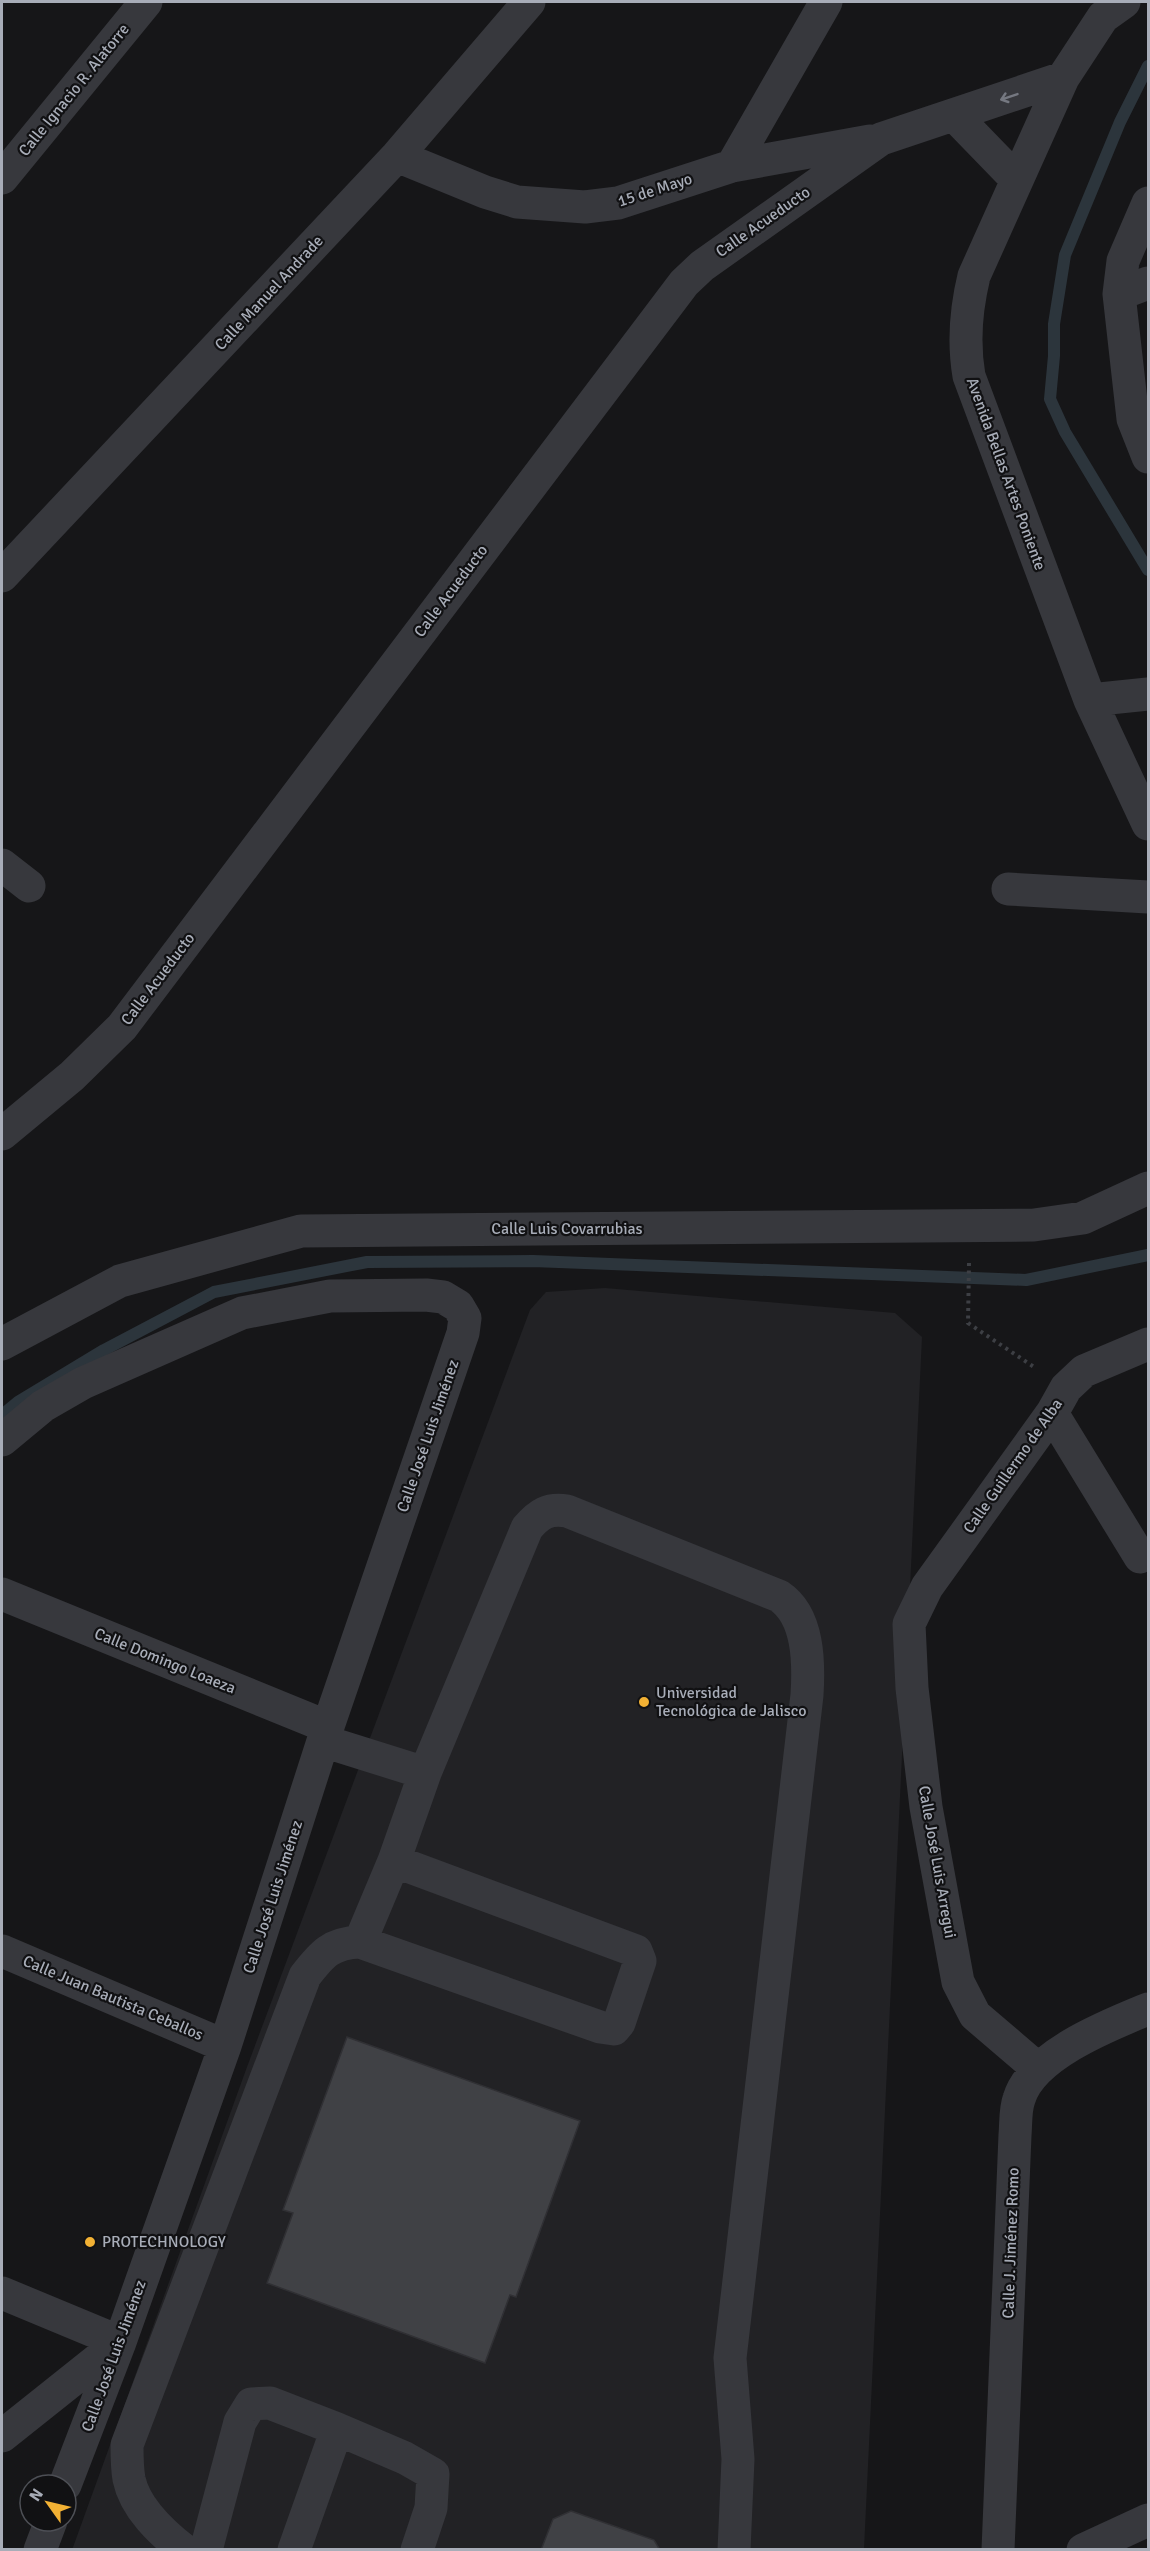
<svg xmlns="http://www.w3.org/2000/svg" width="1150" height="2551" font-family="Signika,sans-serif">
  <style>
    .built { fill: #222225 }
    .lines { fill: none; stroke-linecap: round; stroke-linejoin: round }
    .stream { stroke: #2c353c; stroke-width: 12 }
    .building { fill: #404145; stroke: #303034; stroke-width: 1.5 }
    .path { stroke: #3d3f44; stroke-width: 4; stroke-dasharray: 3 4.5; stroke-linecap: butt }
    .minor { stroke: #37383d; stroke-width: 33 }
    .oneway { stroke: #757881 }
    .poi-dot { fill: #f2b134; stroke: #111113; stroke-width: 2 }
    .labels { text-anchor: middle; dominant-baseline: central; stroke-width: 4.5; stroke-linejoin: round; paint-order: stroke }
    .street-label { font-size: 16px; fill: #a8adb8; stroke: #111113 }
    .poi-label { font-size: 16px; fill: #a8adb8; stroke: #111113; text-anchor: start }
  </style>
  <rect width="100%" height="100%" fill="#161618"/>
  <!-- built -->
  <path class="built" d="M605,1288L895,1313L922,1337L864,2549L72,2550L247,2067L530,1310L546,1292Z"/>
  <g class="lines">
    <!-- stream -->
    <path class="stream" d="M1148,66L1120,122L1065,255L1054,324V356L1050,399L1065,432L1148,570
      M2,1415L18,1402L104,1350L214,1292L367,1262L533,1261L1026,1280L1148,1255"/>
  </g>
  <!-- building -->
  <path class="building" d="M347,2037L580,2121L516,2297L510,2295L485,2363L267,2283L293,2213L283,2210Z
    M571,2511L654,2540L660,2550H541L553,2519Z"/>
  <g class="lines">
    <!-- path -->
    <path class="path" d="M969,1263L968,1323L1034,1367"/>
    <!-- minor -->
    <path class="minor" d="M1124,2L1103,17L1063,78L974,276C966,309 963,341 969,376L1090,700L1148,824
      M955,116L1017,180
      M397,156L485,192L517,202L585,207L618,203L732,166L870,141
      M732,166L826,2
      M2,178L146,2
      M1148,203L1123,261L1119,294L1133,419L1148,457
      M1119,294L1148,283
      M2,576L397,156L529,2
      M1090,700L1148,694
      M2,865L29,886
      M1008,889L1148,897
      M2,1134L72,1076L122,1027L684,283L702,266L881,139L1063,78
      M2,1344L120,1281L301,1231L1034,1225L1083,1218L1148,1188
      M1052,1413L1140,1557
      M2,1440L43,1406L83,1383L242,1313L330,1296L426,1295L443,1297L458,1306L465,1318L463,1333L323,1741L225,2046L120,2342L65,2485
      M2,1594L328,1727
      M323,1741L425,1773L394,1861L360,1942L600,2027L614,2029L619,2023L640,1961L636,1951L394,1861
      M425,1773L527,1528C539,1514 548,1508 567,1511L779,1596C809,1616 809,1663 807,1695L730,2358L738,2459L734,2550
      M2,1951L225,2046
      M1037,2068L975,2015L958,1982L926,1807L912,1688L909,1624L927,1587L1052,1413L1066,1388L1084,1371L1148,1344
      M2,2293L120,2342L2,2436
      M40,2550L51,2521
      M184,2550C161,2532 135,2508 129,2479C127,2468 127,2456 127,2445L305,1976C322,1954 331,1943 360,1942
      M206,2550L240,2422L251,2404L270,2403L337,2429
      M294,2550L337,2429L405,2458L433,2474L431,2508L417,2550
      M998,2550L1015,2135C1016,2124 1015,2110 1019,2099C1032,2055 1109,2025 1148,2009
      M1083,2550L1148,2520"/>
  </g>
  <!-- one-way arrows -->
  <defs><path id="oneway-shaft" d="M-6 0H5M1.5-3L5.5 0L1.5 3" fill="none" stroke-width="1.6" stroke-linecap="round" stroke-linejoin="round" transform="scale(1.5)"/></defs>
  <use class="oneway" href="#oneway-shaft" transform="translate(1009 97) rotate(161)"/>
  <!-- markers -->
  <g class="poi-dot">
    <circle cx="644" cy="1702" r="6"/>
    <circle cx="90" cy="2242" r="6"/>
  </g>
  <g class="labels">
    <!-- street labels -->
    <g class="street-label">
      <text transform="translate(74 90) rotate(-51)">Calle Ignacio R. Alatorre</text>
      <text transform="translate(655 190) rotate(-18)">15 de Mayo</text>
      <text transform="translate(763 222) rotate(-35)">Calle Acueducto</text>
      <text transform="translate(269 293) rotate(-47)">Calle Manuel Andrade</text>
      <text transform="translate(1006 474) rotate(70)">Avenida Bellas Artes Poniente</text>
      <text transform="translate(451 591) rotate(-53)">Calle Acueducto</text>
      <text transform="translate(158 979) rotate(-53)">Calle Acueducto</text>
      <text x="567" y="1229">Calle Luis Covarrubias</text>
      <text transform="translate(428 1436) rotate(-71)">Calle José Luis Jiménez</text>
      <text transform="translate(1013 1466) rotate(-55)">Calle Guillermo de Alba</text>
      <text transform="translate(165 1661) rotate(22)">Calle Domingo Loaeza</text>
      <text transform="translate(937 1862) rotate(80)">Calle José Luis Arregui</text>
      <text transform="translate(273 1897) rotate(-72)">Calle José Luis Jiménez</text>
      <text transform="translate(113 1998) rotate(23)">Calle Juan Bautista Ceballos</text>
      <text transform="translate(1011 2243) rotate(-88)">Calle J. Jiménez Romo</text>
      <text transform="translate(114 2356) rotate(-70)">Calle José Luis Jiménez</text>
    </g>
    <!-- poi labels -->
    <g class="poi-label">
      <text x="656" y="1693">Universidad<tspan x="656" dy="18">Tecnológica de Jalisco</tspan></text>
      <text x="102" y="2242">PROTECHNOLOGY</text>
    </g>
  </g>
  <!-- border -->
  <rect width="1150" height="2551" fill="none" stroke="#a8adb8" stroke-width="6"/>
  <!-- north arrow -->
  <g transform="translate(48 2503) rotate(304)"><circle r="28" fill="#111113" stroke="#4d4f55" stroke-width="1.5"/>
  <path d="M0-4.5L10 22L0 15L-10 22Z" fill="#f2b134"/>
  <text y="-9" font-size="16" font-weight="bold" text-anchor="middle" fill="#a8adb8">N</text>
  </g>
</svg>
